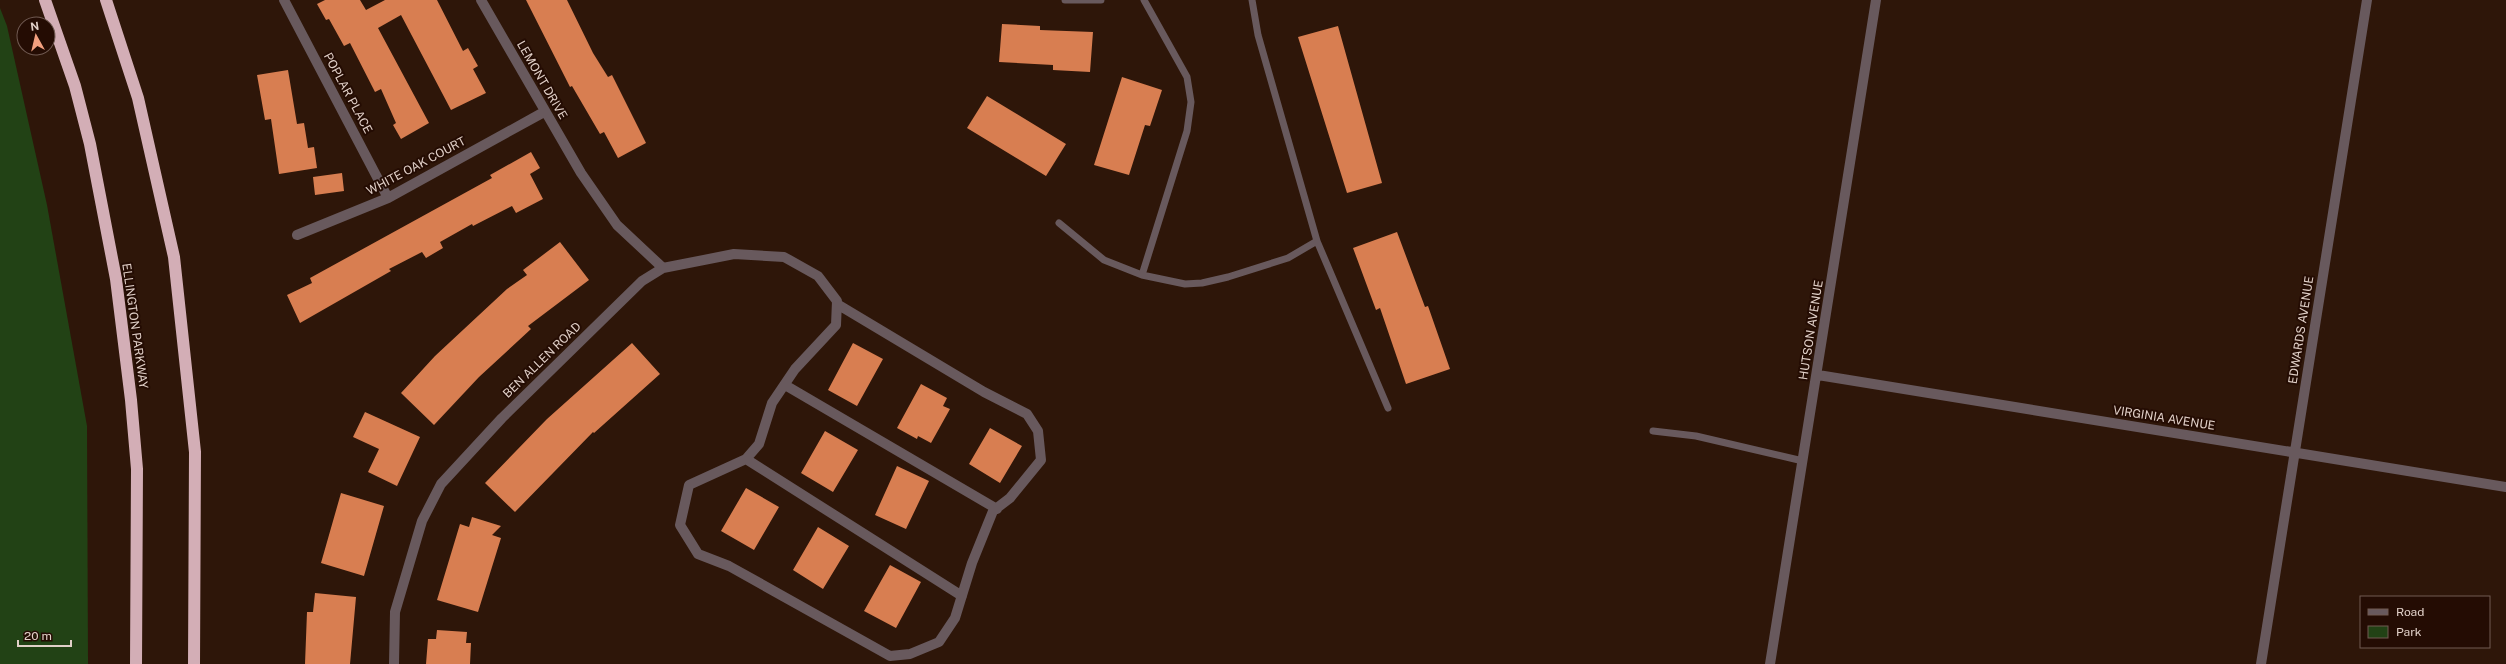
<svg xmlns="http://www.w3.org/2000/svg" width="2506" height="664" font-family="'Public Sans',sans-serif">
  <style>
    .green { fill: #224215 }
    .building { fill: #d87e51 }
    .lines { fill: none; stroke-linecap: round; stroke-linejoin: round }
    .service { stroke: #68595d; stroke-width: 7 }
    .minor { stroke: #68595d; stroke-width: 10 }
    .motorway { stroke: #d3aeb6; stroke-width: 12 }
    .labels { text-anchor: middle; dominant-baseline: central; stroke-width: 4; stroke-linejoin: round; paint-order: stroke }
    .street-label { font-size: 12px; fill: #e1d0c8; stroke: #240c03 }
  </style>
  <rect width="100%" height="100%" fill="#2e1609"/>
  <!-- green -->
  <path class="green" d="M0,8L7,26L47,205L87,426L88,664H0Z"/>
  <!-- building -->
  <path class="building" d="M325,0H360L366,10L385,0H437L463,51L468,48L478,66L473,69L486,93L451,110L401,15L378,28L429,123L401,139L393,125L396,123L381,89L375,92L350,43L344,46L329,19L326,20L317,4Z
    M526,0H567L593,53L608,77L612,75L646,143L618,158L604,132L600,134L572,86L570,87Z
    M1002,24L1040,26V30L1093,32L1090,72L1053,70V65L999,62Z
    M1338,26L1382,183L1347,193L1298,37Z
    M288,70L297,124L304,123L308,148L314,147L317,168L279,174L271,119L265,120L257,75Z
    M1122,77L1162,90L1150,126L1145,125L1129,175L1094,165Z
    M987,96L1066,144L1046,176L967,128Z
    M531,152L540,168L530,174L543,199L516,213L512,206L473,226L472,224L440,242L443,248L426,258L422,252L389,269L391,271L300,323L287,295L312,283L310,278L492,178L490,175Z
    M342,173L344,191L315,195L313,177Z
    M1397,232L1425,307L1428,306L1450,369L1406,384L1380,308L1376,310L1353,248Z
    M560,242L589,280L528,326L531,329L479,377L434,425L401,393L435,356L507,289L527,275L523,270Z
    M632,343L660,374L594,433L593,432L515,512L485,483L547,419Z
    M853,343L883,359L857,406L828,390Z
    M921,384L947,398L943,406L950,409L931,443L918,436L917,439L897,428Z
    M365,412L420,437L397,486L368,472L379,449L353,437Z
    M990,428L1022,446L1000,483L969,464Z
    M825,431L858,450L833,492L801,473Z
    M897,466L929,481L906,529L875,515Z
    M746,488L779,507L754,550L721,531Z
    M341,493L384,506L364,576L321,563Z
    M472,517L501,526L492,535L501,538L478,612L437,600L460,524L469,527Z
    M818,527L849,546L823,589L793,570Z
    M890,565L921,582L896,628L864,611Z
    M315,593L356,597L350,664H305L307,612H313Z
    M437,630L467,632L466,643H471L470,664H426L428,639H436Z"/>
  <g class="lines">
    <!-- service -->
    <path class="service" d="M1065,0H1101
      M1252,0L1258,35L1317,241L1388,408
      M1059,223L1104,260L1142,275L1185,284L1202,283L1228,277L1288,258L1317,241
      M1142,275L1187,131L1191,102L1187,77L1144,0
      M1653,431L1696,436L1803,461"/>
    <!-- minor -->
    <path class="minor" d="M284,0L388,198
      M481,0L581,173L617,225L663,268
      M297,235L388,198L544,112
      M1818,375L2506,487
      M785,385L997,509
      M746,459L962,596
      M394,664L395,612L422,521L441,484L502,418L642,281L663,268L734,254L784,257L818,276L837,301L836,325L795,369L772,403L759,444L746,459L689,485L680,525L698,554L729,566L890,656L910,654L939,642L955,618L972,563L993,511L1010,498L1041,460L1038,431L1027,414L984,392L837,304
      M1770,664L1876,0
      M2261,664L2367,0"/>
    <!-- motorway -->
    <path class="motorway" d="M45,0L75,86L90,144L116,279L131,400L137,469L136,664
      M106,0L138,98L174,257L195,452L194,664"/>
  </g>
  <g class="labels">
    <!-- street labels -->
    <g class="street-label">
      <text transform="translate(542 80) rotate(60)">LEMONT DRIVE</text>
      <text transform="translate(348 93) rotate(62)">POPLAR PLACE</text>
      <text transform="translate(416 166) rotate(-28)">WHITE OAK COURT</text>
      <text transform="translate(135 326) rotate(82)">ELLINGTON PARKWAY</text>
      <text transform="translate(1811 330) rotate(-81)">HUTSON AVENUE</text>
      <text transform="translate(2301 330) rotate(-81)">EDWARDS AVENUE</text>
      <text transform="translate(542 360) rotate(-44)">BEN ALLEN ROAD</text>
      <text transform="translate(2164 418) rotate(9)">VIRGINIA AVENUE</text>
    </g>
  </g>
  <!-- legend -->
  <rect x="2360" y="596" width="130" height="52" fill="#240c03" stroke="#705a52"/>
  <rect x="2368" y="609" width="20" height="6" fill="#68595d" stroke="#705a52"/>
  <text x="2396" y="616" font-size="12" fill="#e1d0c8">Road</text>
  <rect x="2368" y="626" width="20" height="12" fill="#224215" stroke="#705a52"/>
  <text x="2396" y="636" font-size="12" fill="#e1d0c8">Park</text>
  <!-- north arrow -->
  <g transform="translate(36 36) rotate(352)"><circle r="19" fill="#240c03" stroke="#705a52"/>
  <path d="M0-3L7 15L0 10L-7 15Z" fill="#f2a07f"/>
  <text y="-6" font-size="11" font-weight="bold" text-anchor="middle" fill="#e1d0c8">N</text>
  </g>
  <!-- scale -->
  <path d="M18 640v6h53v-6" fill="none" stroke="#e1d0c8" stroke-width="2"/>
  <text x="24" y="640" font-size="12" fill="#e1d0c8" stroke="#240c03" stroke-width="3" paint-order="stroke">20 m</text>
</svg>
